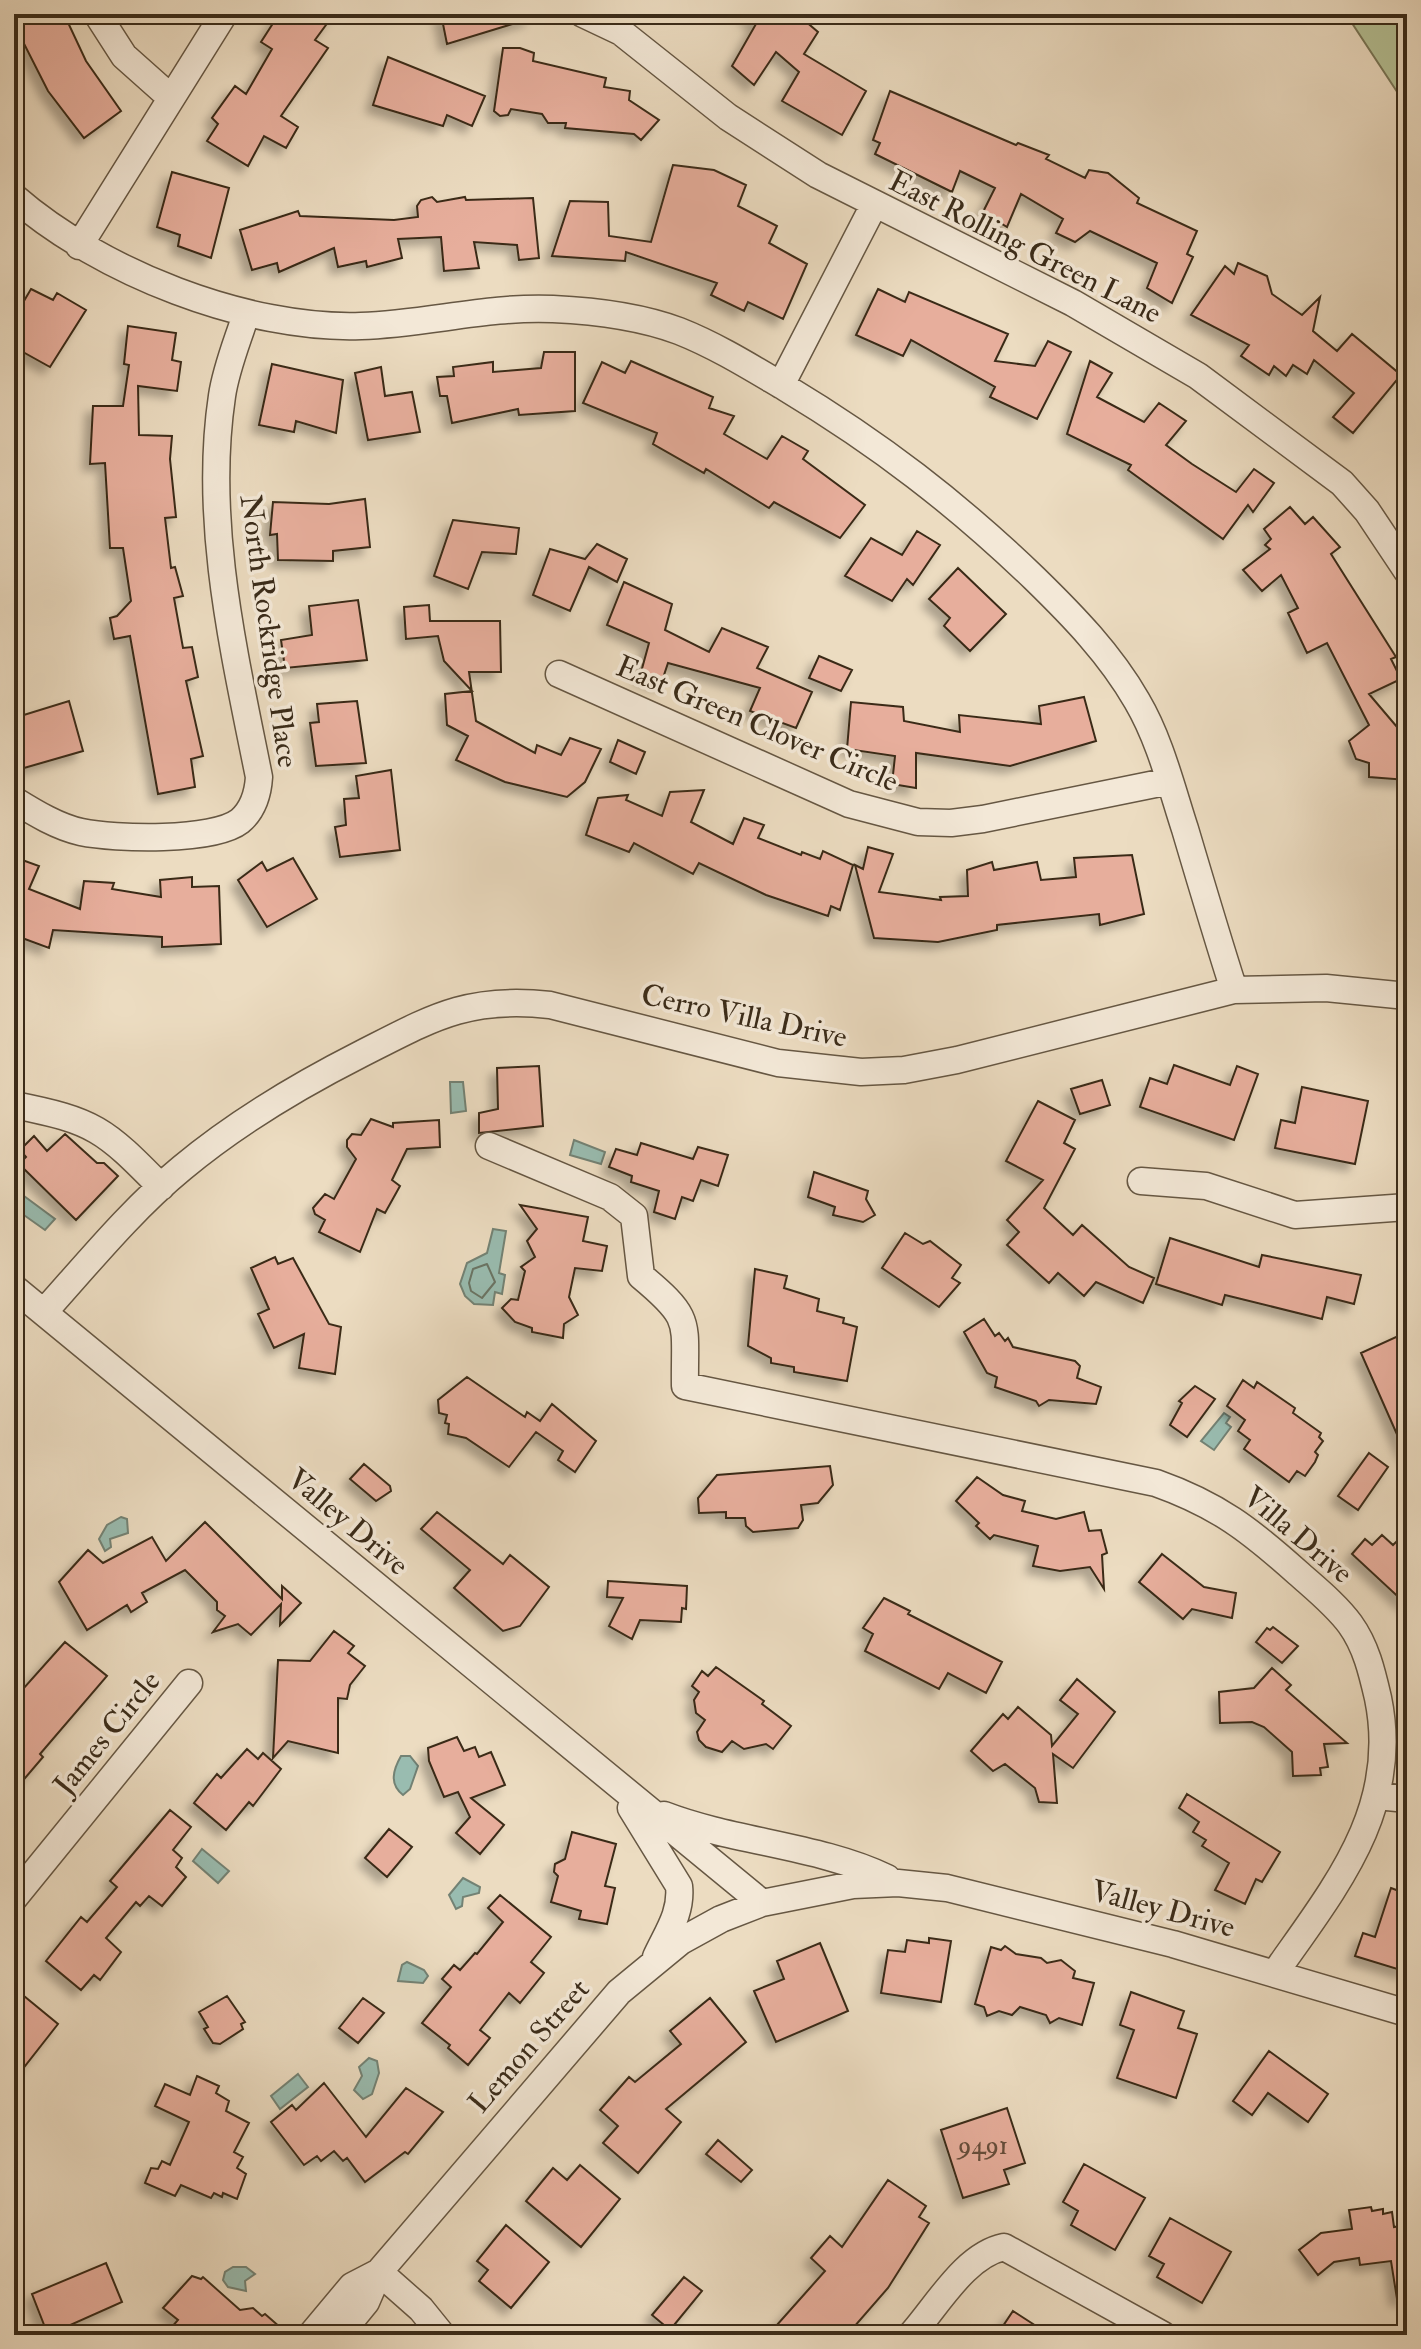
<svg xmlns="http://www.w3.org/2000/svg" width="1421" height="2349" font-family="'IM FELL Double Pica',serif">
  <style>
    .green { fill: #b5c195; stroke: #787657; stroke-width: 2 }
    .water { fill: #99bcb0; stroke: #738274; stroke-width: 2 }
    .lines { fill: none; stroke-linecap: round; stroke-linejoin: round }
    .shore { stroke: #6a7464; stroke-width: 2 }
    .building { fill: #e7ae9c; stroke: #3a2b19; stroke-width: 2; filter: url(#shadow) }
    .minor-casing { stroke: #665743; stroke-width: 29 }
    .minor { stroke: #f3e8d7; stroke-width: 26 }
    .labels { text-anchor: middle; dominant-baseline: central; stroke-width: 7; stroke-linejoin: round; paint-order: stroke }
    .number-label { font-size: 26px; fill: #654c3a }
    .street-label { font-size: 30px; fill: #3a2b19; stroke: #f3e8d7 }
  </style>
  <defs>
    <filter id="shadow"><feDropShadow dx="-7" dy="7" stdDeviation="4" flood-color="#0004"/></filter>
  </defs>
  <rect width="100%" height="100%" fill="#ecdcc1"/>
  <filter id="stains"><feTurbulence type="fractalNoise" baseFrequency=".0025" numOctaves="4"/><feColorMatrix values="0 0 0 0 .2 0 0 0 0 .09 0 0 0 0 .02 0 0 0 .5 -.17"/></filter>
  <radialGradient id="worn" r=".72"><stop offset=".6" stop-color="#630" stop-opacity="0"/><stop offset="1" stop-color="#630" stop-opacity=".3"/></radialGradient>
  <!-- green -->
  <path class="green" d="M1346,14H1407V107Z"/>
  <!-- water -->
  <path class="water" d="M450,1082H463L466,1111L451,1113Z
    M574,1140L605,1152L601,1164L570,1155Z
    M24,1196L55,1219L45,1230L21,1213L24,1206L20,1200Z
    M493,1229L506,1231L499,1273L505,1275L502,1294L495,1292L493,1305L474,1304L465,1296L460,1284L467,1263L487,1253Z
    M1224,1413L1230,1417L1226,1423L1231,1427L1214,1450L1201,1441Z
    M121,1517L127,1519L128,1533L110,1539L111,1547L105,1551L99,1539L107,1525Z
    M401,1756H410L418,1766L410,1789L403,1795C389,1784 393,1770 401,1756Z
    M202,1849L229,1871L218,1883L193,1861Z
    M463,1878L480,1887L479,1893L463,1897L462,1906L456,1909L449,1895Z
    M407,1962L424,1970L428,1976L423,1983L398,1981L402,1965Z
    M369,2058L377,2061L379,2073L372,2094L363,2099L354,2090L362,2076L359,2067Z
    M298,2074L308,2087L280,2109L271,2096Z
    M233,2267H246L255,2274L245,2281L246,2291L228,2287L223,2280L225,2272Z"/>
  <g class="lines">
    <!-- shore -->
    <path class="shore" d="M487,1264L495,1282L482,1298L471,1291L469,1283L473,1269Z"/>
  </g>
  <!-- building -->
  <path class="building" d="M20,14H64L86,61L121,111L84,138L48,91L14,24V18Z
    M279,14H334L315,40L328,48L281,116L298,127L286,148L264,136L248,166L207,141L218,124L212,118L235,86L246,94L272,49L261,42Z
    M441,14H531L532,18L447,44Z
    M745,14H797L818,32L804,54L866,91L842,135L782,101L799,72L776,52L754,85L732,66L756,24Z
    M503,48H520L534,53L533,61L606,78L604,87L630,91L629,100L659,120L641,140L634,134L565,128L566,123H548L542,114L511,109L508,115L500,116L494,111Z
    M388,57L485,96L472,126L447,115L443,126L373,105Z
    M890,91L1016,145L1018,143L1049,155L1046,159L1085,178L1089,170L1108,173L1139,198L1137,203L1197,231L1187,254L1193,257L1172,303L1147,288L1157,263L1090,231L1075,242L1056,233L1063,219L1021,194L1007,227L983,212L995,188L960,171L952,192L875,154L880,143L873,140Z
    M673,165L714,170L746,185L738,206L777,226L769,243L807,264L783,319L748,302L744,311L711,295L717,283L626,252L625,261L552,256L570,201L608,202L609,236L651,242Z
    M172,172L229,188L211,258L178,246L180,235L157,227Z
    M432,197L437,202L465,197L466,200L533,198L539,258L519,260L517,245L474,242L479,268L444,271L441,237L398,239L402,258L367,267L366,261L338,267L334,248L279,272L277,263L252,270L240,230L298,211L300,216L394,220L418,217L417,206L421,200Z
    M1238,263L1267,276L1272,294L1302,315L1320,297L1313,331L1337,351L1352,334L1401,375L1353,433L1333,417L1354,393L1314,360L1307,374L1293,365L1286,376L1274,366L1269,375L1241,356L1249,345L1191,315L1225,266L1234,274Z
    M31,289L53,300L57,293L86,310L50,367L14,347V318Z
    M878,289L905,302L909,292L1008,334L995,361L1035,366L1048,341L1071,352L1037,419L990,397L995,387L911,340L903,356L856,335Z
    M128,326L176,333L172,360L181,362L177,391L138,386L139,435L172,436L170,459L176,517L165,518L171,568L175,567L183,596L174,598L183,648L192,647L198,677L186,681L203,756L191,759L195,787L158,794L130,636L114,639L110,618L117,616L131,601L123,548H110L105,463L90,464L93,406H123L129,365L124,364Z
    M544,352H575V411L519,415L518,409L452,423L447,396H440L437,377L454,376L453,367L493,362V372L541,368Z
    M631,361L713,397L709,408L734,416L724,434L767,459L782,436L808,451L803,459L865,505L840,538L774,502L769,508L706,469L704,473L653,444L657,433L583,403L602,362L625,373Z
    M1090,361L1112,373L1097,397L1144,422L1159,403L1186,421L1166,445L1192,464L1236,492L1254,469L1274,483L1253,512L1248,505L1223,539L1128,470L1131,465L1067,434Z
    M272,364L343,380L336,433L296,421L294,432L259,425Z
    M381,367L385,396L412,392L420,432L368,440L355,373Z
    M365,499L370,547L333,551V561L278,560L277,534L270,535L273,502L329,504Z
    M1290,507L1305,524L1313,517L1340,547L1331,554L1396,657L1391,659L1401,679L1369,694L1397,727L1407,728V780L1369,777V763L1356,759L1349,741L1369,725L1327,643L1307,653L1288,613L1298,608L1281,575L1262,591L1243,570L1270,549L1265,545L1271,539L1264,529Z
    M453,520L519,528L516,554L482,552L468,589L434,576Z
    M917,531L940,545L913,585L907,579L892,601L845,576L871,538L902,555Z
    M597,544L627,559L617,582L589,567L570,611L533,595L550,549L585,559Z
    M958,568L1006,614L970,651L944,626L950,618L929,599Z
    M624,582L672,604L665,630L709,652L722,628L768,647L757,668L812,692L796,728L750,711L760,688L668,663L661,684L640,676L649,643L607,625Z
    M358,600L367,660L285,668L281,640L312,635L309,606Z
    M429,605L430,621H500L501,672H469L476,721L535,753L537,745L561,755L570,738L601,749L585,782L567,797L505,782L456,760L468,736L447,725L445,694L472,691L444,661L438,636L406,639L404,607Z
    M819,656L852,670L841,691L809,678Z
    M1084,697L1096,741L1010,766L916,753V788L892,784L895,756L847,749L851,702L903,707L904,721L960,732L959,715L1041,724L1039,706Z
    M69,701L83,751L24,768L14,734V718Z
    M357,701L366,763L316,766L310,723L319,722L317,704Z
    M618,740L645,752L636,774L610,762Z
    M391,770L400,850L340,857L335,827L346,825L344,799L359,798L356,776Z
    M704,790L691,822L733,844L744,818L764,825L758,838L801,855L802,852L820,859L823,851L853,865L840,910L831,906L828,916L766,895L699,863L693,874L634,843L629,852L586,835L598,798L628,795L626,800L662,816L670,792Z
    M868,847L893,854L879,892L941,900L940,897L968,896L967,870L992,862L994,870L1037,862L1041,880L1076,877L1074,858L1132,855L1144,914L1100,925L1099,914L997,925V930L938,942L874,938L855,865L863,869Z
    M14,857L39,866L29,889L80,909L84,881L114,883L112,889L161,897L160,880L192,877V887L219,886L221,944L162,947V937L53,930L49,948L14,935Z
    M293,858L317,899L267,927L238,880L262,862L267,871Z
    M1174,1065L1230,1085L1237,1066L1258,1074L1234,1140L1140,1107L1150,1078L1167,1084Z
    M539,1066L543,1126L479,1133V1113L498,1109L497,1068Z
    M1102,1080L1110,1105L1080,1114L1071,1089Z
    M1302,1087L1368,1101L1355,1164L1275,1148L1281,1120L1295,1123Z
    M1038,1101L1075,1120L1064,1143L1075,1149L1044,1208L1073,1235L1082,1225L1129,1267L1154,1278L1143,1303L1096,1282L1084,1296L1058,1273L1049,1283L1007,1245L1019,1232L1007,1220L1043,1180L1006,1161Z
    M371,1119L393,1127V1123L439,1120L440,1147L407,1149L392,1180L400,1186L385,1213L377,1209L360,1252L319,1232L325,1220L315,1214L313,1208L325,1194L334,1199L356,1159L347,1147V1140L352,1134L361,1135Z
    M65,1134L97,1163H104L118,1176L76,1220L19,1164L26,1157L20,1150L34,1136L47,1151Z
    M641,1143L693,1159L698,1147L728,1155L718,1186L701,1180L693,1201L682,1197L675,1219L654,1212L659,1191L631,1182L632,1176L609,1167L616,1149L637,1155Z
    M814,1172L868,1191L866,1199L875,1215L863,1222L833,1215L835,1207L808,1197Z
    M520,1205L588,1217L583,1241L607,1246L602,1271L575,1268L569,1297L578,1315L564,1324L563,1338L532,1332V1328L515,1322L502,1308L511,1299L518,1300L525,1271L521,1267L535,1257L527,1241L537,1229Z
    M905,1233L923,1244L930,1241L961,1265L952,1278L960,1283L939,1307L882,1268Z
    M1170,1238L1259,1267L1262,1255L1361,1275L1354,1304L1327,1297L1322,1319L1225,1295L1222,1305L1156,1284Z
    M275,1257L278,1264L293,1258L329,1324L341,1327L335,1374L299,1368L304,1334L274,1348L258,1314L269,1309L251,1268Z
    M755,1269L787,1276L784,1288L819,1299L817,1311L844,1318L843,1323L857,1327L847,1381L794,1372V1367L771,1363V1358L748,1346Z
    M984,1319L995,1336L999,1333L1005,1341L1008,1338L1013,1347L1075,1361L1080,1366L1077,1378L1101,1387L1096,1404L1049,1400L1039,1406L1036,1401L995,1387L997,1377L987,1373L964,1332Z
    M1407,1332V1457L1361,1353Z
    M467,1377L525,1417L527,1412L540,1421L552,1404L596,1441L575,1472L558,1460L563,1451L536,1432L509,1467L466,1438L448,1434L449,1424L445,1423L447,1415L439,1413L438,1400Z
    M1243,1380L1254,1388L1257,1382L1295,1408L1293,1413L1321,1433L1319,1437L1323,1441L1315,1452L1318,1455L1315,1462L1305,1476L1297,1471L1289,1482L1244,1449L1250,1440L1238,1431L1245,1420L1227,1406Z
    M1195,1386L1215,1399L1187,1437L1170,1425L1182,1403L1179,1401Z
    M1369,1453L1388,1467L1358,1510L1338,1496Z
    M364,1464L390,1486L391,1491L376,1501L350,1479Z
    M830,1466L833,1485L818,1503L801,1505L803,1520L798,1528L753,1532L746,1526L745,1518H726V1512L699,1513L698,1498L717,1475Z
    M977,1477L1003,1495L1025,1501L1022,1511L1056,1519L1084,1512L1089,1531L1101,1530L1107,1553L1102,1555L1104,1589L1090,1567L1060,1571L1033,1566L1038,1546L994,1535L990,1539L976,1526L979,1523L956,1501Z
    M437,1512L503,1564L510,1555L549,1587L520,1626L503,1631L454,1588L470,1570L421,1529Z
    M205,1522L282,1599V1586L301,1603L280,1625L281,1604L251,1635L238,1624L213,1632L225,1616L217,1610V1602L185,1570L142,1593L147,1602L131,1612L127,1605L87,1630L59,1582L88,1550L103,1563L152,1537L166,1561Z
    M1382,1535L1393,1545L1398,1540L1407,1548V1605L1352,1554L1365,1539L1372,1545Z
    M1162,1554L1204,1587L1236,1593L1232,1618L1192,1609L1183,1619L1139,1582Z
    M608,1581L687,1586L686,1609L682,1608L681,1622L640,1620L632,1639L609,1626L623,1598L607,1597Z
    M884,1598L910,1611L908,1614L1002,1662L986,1693L948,1673L939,1689L865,1651L873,1634L863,1628Z
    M1273,1627L1298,1646L1282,1663L1256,1642L1267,1628L1270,1630Z
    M334,1631L354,1646L348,1653L365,1666L350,1685L347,1699L338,1698V1753L288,1741L273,1758L278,1660L310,1661Z
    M65,1642L107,1676L40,1754L43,1757L14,1791V1680L24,1688Z
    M716,1667L764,1701L762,1704L791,1726L773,1749L766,1744L744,1749L732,1741L722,1752L706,1747L699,1740L697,1732L705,1720L696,1713L694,1700L699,1692L692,1686L702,1671L708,1676Z
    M1272,1668L1291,1685L1286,1690L1347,1743L1324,1744L1328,1767L1320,1768L1321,1775L1293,1776L1292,1752L1264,1727L1252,1722L1220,1723L1219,1692L1254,1688Z
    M1077,1679L1115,1712L1073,1768L1053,1754L1057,1803L1039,1802L1035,1788L1005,1764L993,1771L971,1751L1003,1714L1008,1719L1018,1707L1051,1735L1052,1746L1078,1714L1060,1700Z
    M457,1737L464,1751L475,1747L479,1757L491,1752L505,1785L471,1798L504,1825L480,1854L456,1833L470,1817L458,1792L444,1797L429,1761L428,1748Z
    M247,1749L258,1759L263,1753L281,1769L253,1806L249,1802L226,1830L194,1803L217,1774L221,1778Z
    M1187,1794L1280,1852L1262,1882L1256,1879L1245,1904L1215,1890L1229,1863L1202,1846L1206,1840L1193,1832L1199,1822L1179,1808Z
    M170,1810L191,1827L173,1850L182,1858L176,1867L186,1877L162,1906L149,1896L140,1906L136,1902L106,1938L121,1952L100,1980L94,1975L81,1990L46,1961L81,1917L87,1922L117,1887L110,1881Z
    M389,1829L412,1847L387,1877L365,1858Z
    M572,1832L616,1844L605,1886L615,1888L607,1924L579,1919L581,1911L551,1902L558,1876L554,1872L555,1864L565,1859Z
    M1391,1888L1407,1894V1972L1355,1956L1363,1933L1375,1937Z
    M500,1895L551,1937L531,1962L544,1973L520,2003L509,1993L480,2030L490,2038L468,2065L448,2048L450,2045L422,2023L451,1987L442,1979L454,1965L460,1970L475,1953L477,1954L503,1922L488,1908Z
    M929,1938L951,1941L941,2002L881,1993L888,1950L905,1952L907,1940L929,1943Z
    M820,1943L848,2011L776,2042L754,1991L784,1979L777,1961Z
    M1005,1946L1016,1954L1041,1958L1047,1963L1061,1960L1075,1971L1073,1978L1094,1983L1082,2025L1059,2018L1050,2023L1046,2015L1020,2007L1012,2015L999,2011L987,2016L984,2007L975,2004L991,1947L1001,1950Z
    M1131,1992L1184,2011L1178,2028L1197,2034L1176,2098L1117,2078L1134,2030L1120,2025Z
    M24,1996L58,2024L14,2080V2009Z
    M227,1996L245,2022L241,2024L243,2029L220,2044L213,2043L204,2029L208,2027L199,2012Z
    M363,1998L384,2013L358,2043L339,2028Z
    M710,1998L746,2042L666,2109L681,2122L638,2173L603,2143L618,2126L600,2110L629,2077L635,2082L681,2044L670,2031Z
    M1269,2051L1328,2094L1308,2122L1268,2093L1252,2115L1233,2101Z
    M197,2076L219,2086L216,2093L229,2101L226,2111L249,2123L234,2152L243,2157L237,2168L246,2174L237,2199L223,2193L222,2197L214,2193L211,2198L181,2185L175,2196L145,2183L151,2168L158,2169L162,2161L170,2165L189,2122L155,2106L165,2084L190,2095Z
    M324,2083L366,2137L406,2088L443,2112L408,2154L405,2152L365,2182L347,2158L343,2161L334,2151L321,2161L317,2156L304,2165L271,2122L292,2105L296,2110Z
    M1007,2108L1025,2163L1004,2170L1009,2184L963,2198L941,2130Z
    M718,2140L752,2170L741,2182L706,2154Z
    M1084,2164L1145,2198L1115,2250L1071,2225L1078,2211L1063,2202Z
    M580,2165L620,2199L581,2247L526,2201L553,2168L567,2180Z
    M888,2180L926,2206L919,2217L929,2223L888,2288L847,2335H768L825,2271L811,2258L830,2236L842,2247Z
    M1371,2207L1372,2211L1383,2209V2214L1392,2212L1394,2227L1407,2225V2298L1397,2299L1391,2261L1360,2265L1359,2258L1334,2262L1318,2275L1299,2250L1321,2233L1352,2229L1349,2210Z
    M1170,2218L1231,2252L1202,2303L1157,2277L1164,2264L1149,2256Z
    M506,2225L549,2262L511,2308L479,2281L488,2270L477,2261Z
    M106,2263L122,2302L48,2335L32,2294Z
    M192,2276L201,2279L203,2277L240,2310L253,2308L262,2316L265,2314L289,2335H179L171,2328L178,2320L163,2308Z
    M684,2277L702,2291L670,2330L652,2315Z
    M1013,2311L1050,2335H997Z"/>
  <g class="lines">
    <!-- minor casing -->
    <g class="minor-casing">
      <path id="minor" d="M97,14L124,56L170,97
        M583,14L621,32L728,117L818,175L1073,303L1198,376L1342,483L1367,511L1407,571
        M14,197C100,272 247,330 361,326C426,324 489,306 553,309C597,311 639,316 679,331C717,346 752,368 786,388C879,444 956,503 1034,578C1073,616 1110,654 1137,701C1160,740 1171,786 1185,829C1201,883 1217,937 1234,990
        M79,246L224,14
        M781,385L874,205
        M559,674L849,804L918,822L951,823L983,819L1170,781
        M14,800C35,813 58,827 81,832C115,839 213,842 240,821C254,809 258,793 259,777C234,652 203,522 222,396C226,368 238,340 246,314
        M14,1105C95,1121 104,1129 161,1187
        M489,1146L610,1197L634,1216L641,1276C694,1320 684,1321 685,1386L1156,1483C1218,1505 1250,1530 1298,1573C1316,1589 1336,1605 1350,1624C1366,1646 1372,1672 1378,1698C1401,1809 1335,1887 1275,1973
        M1141,1181L1206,1186L1295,1215L1407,1207
        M14,1288L762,1903
        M44,1312C88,1263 132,1209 182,1168C237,1122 298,1086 361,1054C432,1018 467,996 550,1005L778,1063L861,1072L904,1070L957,1060L1234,990L1326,988L1407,996
        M1377,1796L1407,1799
        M631,1808L679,1886C682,1913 667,1933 656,1957
        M664,1815C734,1842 821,1846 887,1878
        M14,1898L189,1683
        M379,2272L421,2309L442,2335
        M311,2335L352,2286L379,2272
        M339,2335L366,2302L379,2272L619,1992L681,1941L721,1919L762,1903L853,1885L898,1883L947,1888L1173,1944L1407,2013
        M911,2335C937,2306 965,2255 1004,2247L1163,2335"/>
    </g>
    <!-- minor -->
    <use href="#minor" class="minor"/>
  </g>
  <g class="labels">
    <!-- number labels -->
    <g class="number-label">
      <text x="983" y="2146">9491</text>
    </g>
    <!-- street labels -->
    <g class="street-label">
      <text transform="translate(1025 247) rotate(27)">East Rolling Green Lane</text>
      <text transform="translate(269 631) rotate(82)">North Rockridge Place</text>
      <text transform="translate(757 724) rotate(23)">East Green Clover Circle</text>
      <text transform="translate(744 1016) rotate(12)">Cerro Villa Drive</text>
      <text transform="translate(348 1522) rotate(40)">Valley Drive</text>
      <text transform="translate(1298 1535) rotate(40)">Villa Drive</text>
      <text transform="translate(107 1733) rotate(-51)">James Circle</text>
      <text transform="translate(1163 1909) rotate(15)">Valley Drive</text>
      <text transform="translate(529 2046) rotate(-49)">Lemon Street</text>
    </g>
  </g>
  <!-- margin -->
  <rect width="1421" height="2349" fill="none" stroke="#ecdcc1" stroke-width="48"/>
  <rect x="16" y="16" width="1389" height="2317" fill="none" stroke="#3a2b19" stroke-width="4"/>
  <rect x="24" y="24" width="1373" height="2301" fill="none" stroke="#3a2b19" stroke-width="2"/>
  <rect width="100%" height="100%" filter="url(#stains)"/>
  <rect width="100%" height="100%" fill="url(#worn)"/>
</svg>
